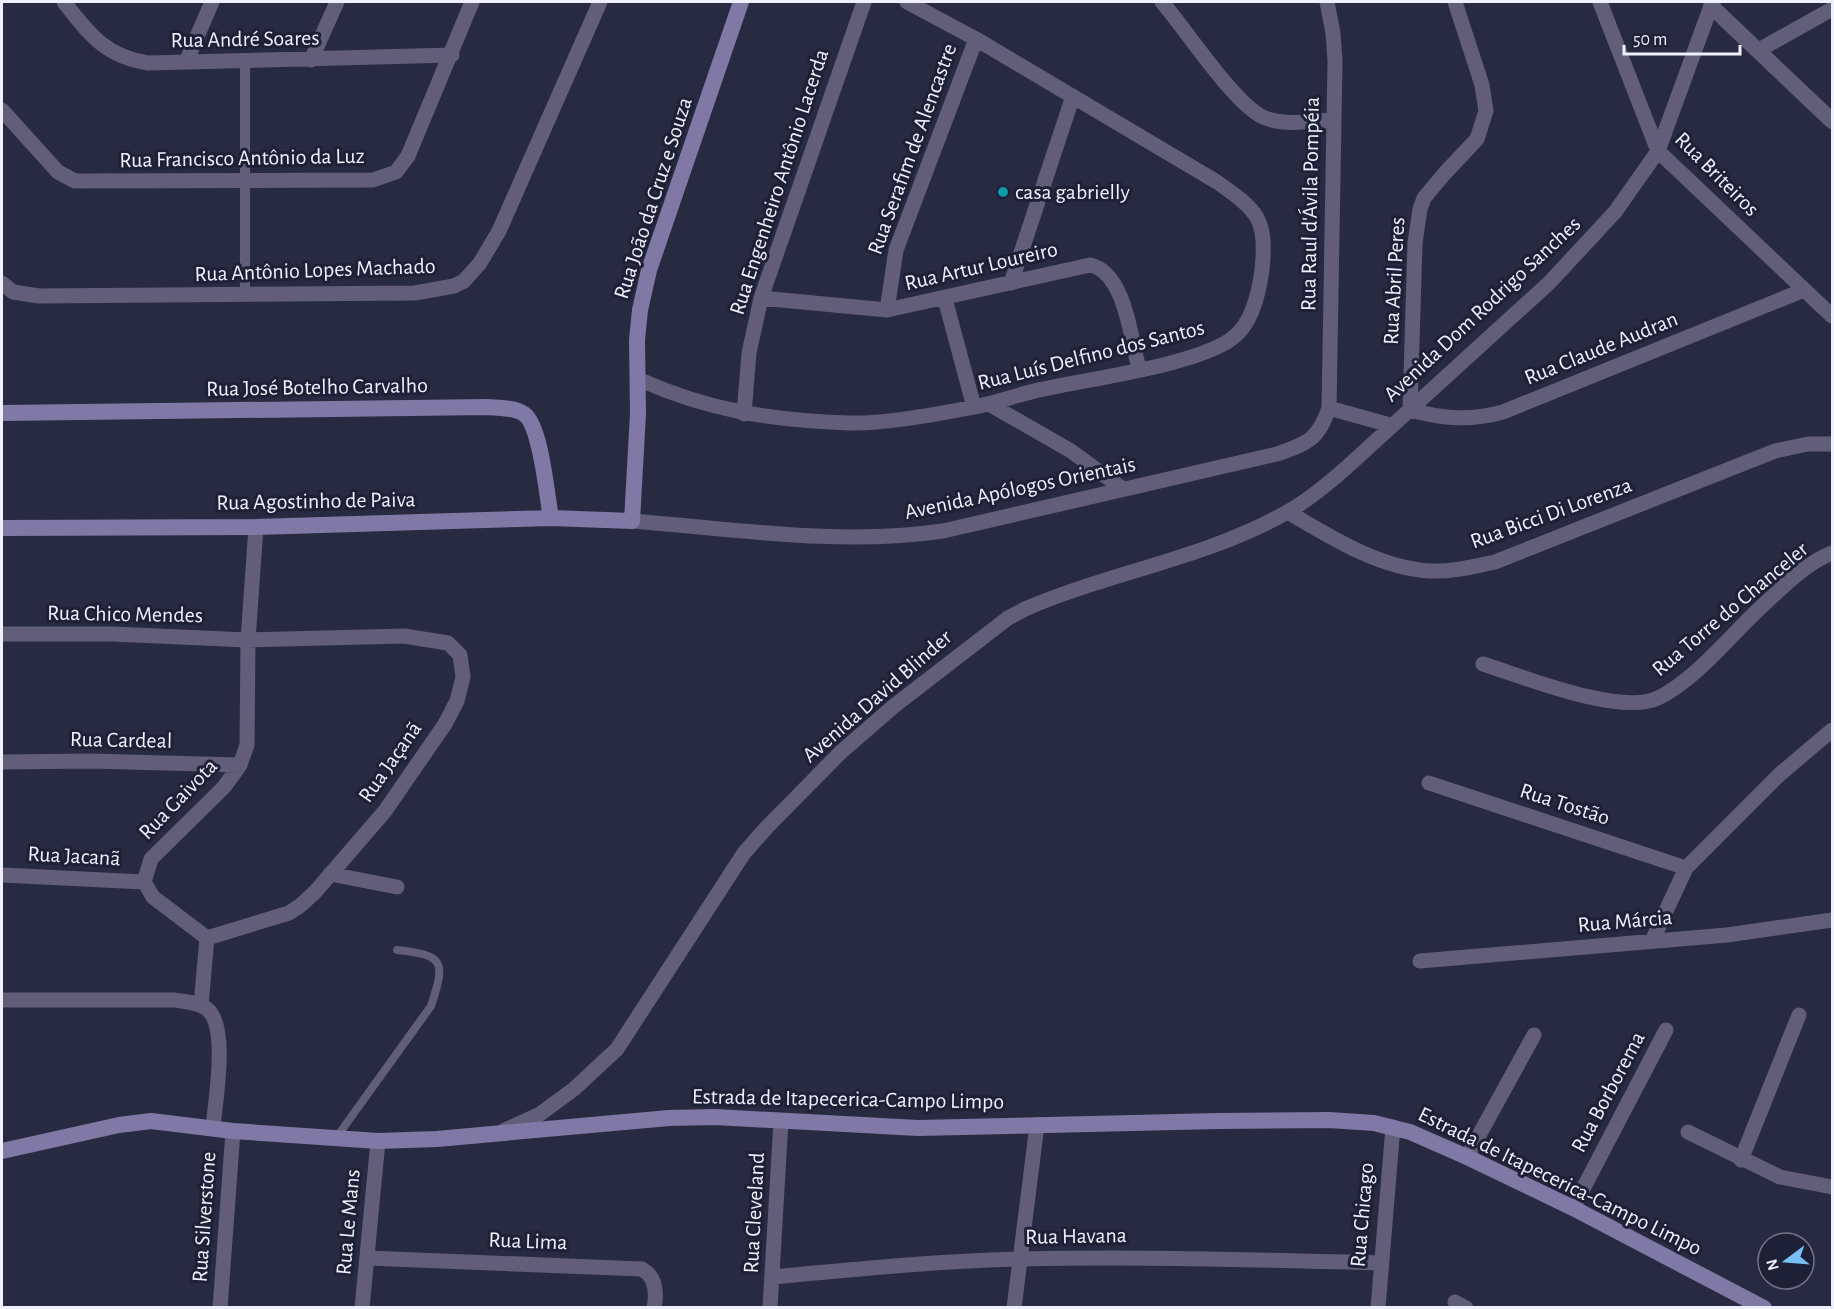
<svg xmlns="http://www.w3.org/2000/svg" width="1834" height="1309" font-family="'Alegreya Sans',sans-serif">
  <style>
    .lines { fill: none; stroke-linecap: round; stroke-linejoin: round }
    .service { stroke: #625e7a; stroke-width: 8 }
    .pedestrian { stroke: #625e7a; stroke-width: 10 }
    .minor { stroke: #625e7a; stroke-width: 15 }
    .tertiary { stroke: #625e7a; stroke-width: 16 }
    .secondary { stroke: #8079a6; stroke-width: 16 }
    .culture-dot { fill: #0f9aa8; stroke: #1e2036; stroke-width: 2 }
    .labels { text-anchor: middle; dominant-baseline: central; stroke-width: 6; stroke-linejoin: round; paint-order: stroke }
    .street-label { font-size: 22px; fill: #eff0fd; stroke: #1e2036 }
    .poi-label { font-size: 22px; fill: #eff0fd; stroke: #1e2036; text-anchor: start }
  </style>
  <rect width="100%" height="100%" fill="#282a41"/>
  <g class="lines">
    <!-- service -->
    <path class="service" d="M336,1138L431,1006C446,961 444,955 397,950"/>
    <!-- pedestrian -->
    <path class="pedestrian" d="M245,62V295"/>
    <!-- minor -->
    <path class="minor" d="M64,2C89,34 105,56 148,63L452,55
      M1162,2C1185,28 1236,107 1265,118C1286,126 1311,121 1333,120
      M1327,2L1333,33L1335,61L1329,408
      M1455,2L1482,85L1486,111L1477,139L1445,173L1424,198L1420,209L1415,243L1410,410C1444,419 1470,421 1503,412L1804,290
      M1600,2L1658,151L1832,316
      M1759,50L1832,9
      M311,60L337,2
      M186,62L212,2
      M2,110L58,172L75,181L373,180L396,172L408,156L472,2
      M2,283L13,292L39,296L415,293L454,286L464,281L480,263L499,231L600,2
      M1011,283L1073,96
      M761,298L887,310L1090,265C1125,272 1131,339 1139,369
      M945,299L974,407
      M887,310L896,250L976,39
      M638,379C710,411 770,420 849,423C885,424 939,414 974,407C998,403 1021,393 1044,389C1088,379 1204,364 1235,336C1252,322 1259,292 1262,270C1267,218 1258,211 1217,182L976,39L907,2
      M989,404L1071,451L1123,489
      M744,414L749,353L761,298L864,2
      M1288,512C1330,537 1381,569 1431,571C1453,572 1475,566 1495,562L1775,451L1808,444H1832
      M632,521C735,529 840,546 943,531L1277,454C1308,443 1318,440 1329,408L1390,425
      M2,634H112L248,640L404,636L448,643L460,655L463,677L457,701L445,724L385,811L316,891L301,905L289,913L207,938L153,897L144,882
      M1483,664C1524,677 1620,716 1658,698C1695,680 1730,636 1760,608C1782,588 1804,564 1832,553
      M2,762L90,761L240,765
      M1429,783L1686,868
      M330,874L397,887
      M2,875L144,882
      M144,882L151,859L224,787L240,765L247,745L248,640L256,527
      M1652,941L1686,868L1779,775L1832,730
      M1420,961L1727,935L1832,920
      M2,1000H175C185,1002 199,1002 207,1009C229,1026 215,1102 213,1128
      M201,1005L207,938
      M503,1131L540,1114L574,1089L617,1049L744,853L767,827L841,752L894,706L1008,618L1025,609C1110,572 1208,558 1289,511C1310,499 1329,483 1347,467L1549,283L1615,212L1658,151L1711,6
      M1688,1132L1780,1177L1832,1187
      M1467,1157L1534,1035
      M1741,1160L1799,1015
      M1573,1208L1666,1030
      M368,1258L642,1269C656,1277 657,1293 654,1308
      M774,1277C856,1269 939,1261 1022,1259C1142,1256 1261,1260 1380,1263
      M1455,1302L1466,1308
      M220,1308L233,1131
      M362,1308L378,1141
      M770,1308L781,1121
      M1014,1308L1037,1125
      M1378,1308L1393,1127"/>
    <!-- tertiary -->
    <path class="tertiary" d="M1713,2L1711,6L1832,121"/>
    <!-- secondary -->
    <path class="secondary" d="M2,413L487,407C498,408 514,407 524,414C541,425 547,497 551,518
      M2,528L256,527L551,518L632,521L638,414L637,340L640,310L649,270L741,2
      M2,1151L119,1125L151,1121L233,1131L378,1141L437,1139L669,1118L715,1117L918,1128L1217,1121L1329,1120L1374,1123L1410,1132L1467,1157L1573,1208L1764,1308"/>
  </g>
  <!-- markers -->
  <circle class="culture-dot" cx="1003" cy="192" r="6"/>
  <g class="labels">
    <!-- street labels -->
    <g class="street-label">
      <text transform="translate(245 39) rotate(-1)">Rua André Soares</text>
      <text transform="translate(912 149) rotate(-70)">Rua Serafim de Alencastre</text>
      <text transform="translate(242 158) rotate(-1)">Rua Francisco Antônio da Luz</text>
      <text transform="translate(1717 174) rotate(45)">Rua Briteiros</text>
      <text transform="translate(779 182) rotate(-72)">Rua Engenheiro Antônio Lacerda</text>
      <text transform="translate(653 198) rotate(-72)">Rua João da Cruz e Souza</text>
      <text transform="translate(1310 204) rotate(-89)">Rua Raul d'Ávila Pompéia</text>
      <text transform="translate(981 266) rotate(-13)">Rua Artur Loureiro</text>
      <text transform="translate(315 270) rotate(-2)">Rua Antônio Lopes Machado</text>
      <text transform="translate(1394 281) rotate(-87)">Rua Abril Peres</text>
      <text transform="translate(1482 309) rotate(-43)">Avenida Dom Rodrigo Sanches</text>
      <text transform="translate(1601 348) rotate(-22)">Rua Claude Audran</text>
      <text transform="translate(1091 355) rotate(-14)">Rua Luís Delfino dos Santos</text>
      <text transform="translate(317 387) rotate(-1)">Rua José Botelho Carvalho</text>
      <text transform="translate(1020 488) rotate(-12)">Avenida Apólogos Orientais</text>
      <text transform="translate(316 501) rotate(-1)">Rua Agostinho de Paiva</text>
      <text transform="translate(1551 513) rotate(-20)">Rua Bicci Di Lorenza</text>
      <text transform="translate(1730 609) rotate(-40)">Rua Torre do Chanceler</text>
      <text transform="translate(125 614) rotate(1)">Rua Chico Mendes</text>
      <text transform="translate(877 696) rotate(-41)">Avenida David Blinder</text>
      <text transform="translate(121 740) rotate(1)">Rua Cardeal</text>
      <text transform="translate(390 762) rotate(-55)">Rua Jaçanã</text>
      <text transform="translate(178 799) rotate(-46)">Rua Gaivota</text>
      <text transform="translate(1565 804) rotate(18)">Rua Tostão</text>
      <text transform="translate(74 856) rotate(3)">Rua Jacanã</text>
      <text transform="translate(1625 921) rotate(-5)">Rua Márcia</text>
      <text transform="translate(1608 1092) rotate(-62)">Rua Borborema</text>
      <text transform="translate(848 1099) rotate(1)">Estrada de Itapecerica-Campo Limpo</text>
      <text transform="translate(1560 1181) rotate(26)">Estrada de Itapecerica-Campo Limpo</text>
      <text transform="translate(754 1213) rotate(-87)">Rua Cleveland</text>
      <text transform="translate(1362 1215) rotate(-85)">Rua Chicago</text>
      <text transform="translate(204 1217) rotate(-86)">Rua Silverstone</text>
      <text transform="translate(348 1222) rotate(-85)">Rua Le Mans</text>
      <text transform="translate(1076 1236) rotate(-1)">Rua Havana</text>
      <text transform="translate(528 1241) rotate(2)">Rua Lima</text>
    </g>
    <!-- poi labels -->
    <g class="poi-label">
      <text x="1015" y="192">casa gabrielly</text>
    </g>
  </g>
  <!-- border -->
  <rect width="1834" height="1309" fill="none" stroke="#eff0fd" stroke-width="6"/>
  <!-- north arrow -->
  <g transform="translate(1786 1261) rotate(254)"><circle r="28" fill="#1e2036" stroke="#727386" stroke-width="1.5"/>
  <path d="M0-4.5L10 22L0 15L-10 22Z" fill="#76c0f7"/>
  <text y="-9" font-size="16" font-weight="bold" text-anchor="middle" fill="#eff0fd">N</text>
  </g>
  <!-- scale -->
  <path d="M1624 45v9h116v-9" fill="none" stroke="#eff0fd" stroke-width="3"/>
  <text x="1633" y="45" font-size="18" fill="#eff0fd" stroke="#1e2036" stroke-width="4.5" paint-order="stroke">50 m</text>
</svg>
